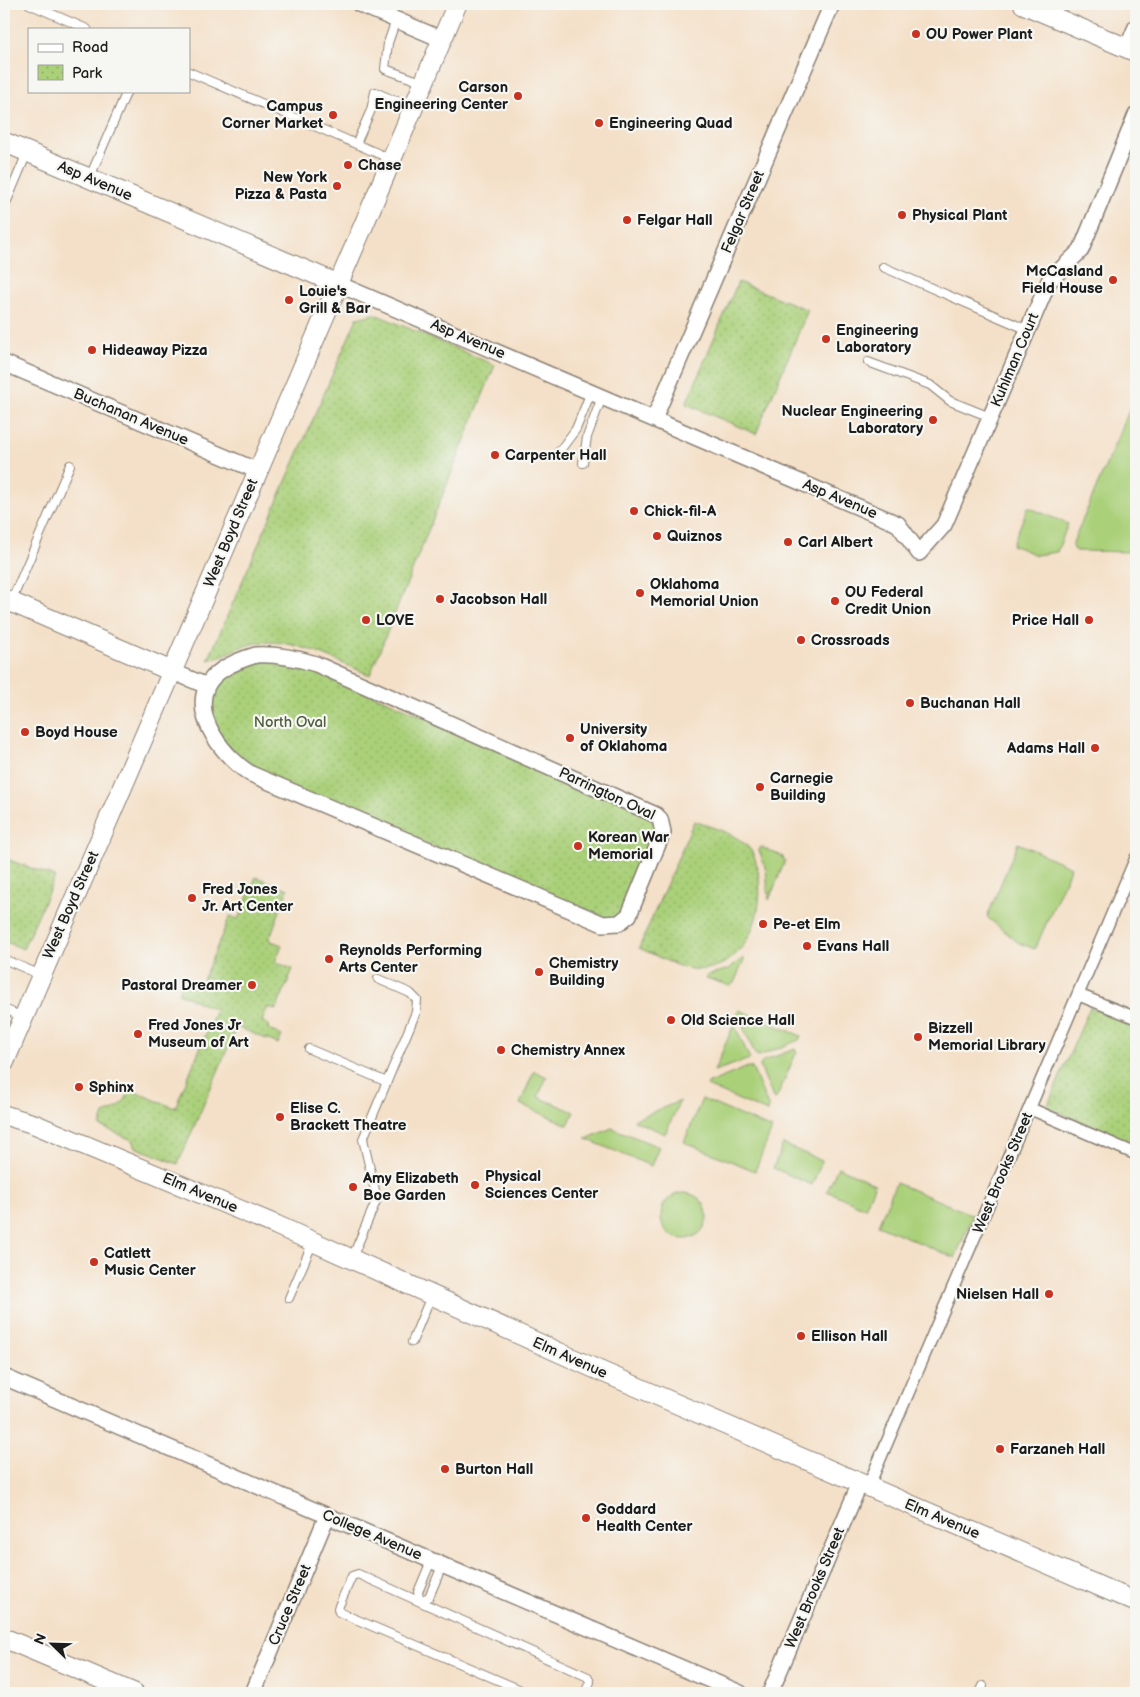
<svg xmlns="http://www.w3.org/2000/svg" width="1140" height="1697" font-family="'Balsamiq Sans',sans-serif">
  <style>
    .green { fill: #aad079; stroke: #63764a }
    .park { fill: url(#park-dots); stroke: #63764a }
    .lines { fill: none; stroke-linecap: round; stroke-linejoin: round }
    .service-casing { stroke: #887e72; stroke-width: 10 }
    .pedestrian-casing { stroke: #887e72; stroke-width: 14 }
    .minor-casing { stroke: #887e72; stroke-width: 18 }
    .tertiary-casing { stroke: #887e72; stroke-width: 21 }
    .service { stroke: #fff; stroke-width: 8 }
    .pedestrian { stroke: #fff; stroke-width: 11 }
    .minor { stroke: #fff; stroke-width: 15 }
    .tertiary { stroke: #fff; stroke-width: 19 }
    .poi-dot { fill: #c8321e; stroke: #f6f6f2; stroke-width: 2 }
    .labels { text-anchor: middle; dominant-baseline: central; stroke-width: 4.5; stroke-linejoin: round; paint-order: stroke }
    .poi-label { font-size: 15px; font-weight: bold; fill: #1c1c1c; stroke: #f6f6f2; text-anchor: start }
    .street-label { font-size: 15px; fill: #1c1c1c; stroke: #f6f6f2 }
    .park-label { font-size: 15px; fill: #4e5b3d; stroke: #f6f6f2 }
  </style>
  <defs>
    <pattern id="park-dots" width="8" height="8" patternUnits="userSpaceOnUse" patternTransform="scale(1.25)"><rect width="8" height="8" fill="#aad079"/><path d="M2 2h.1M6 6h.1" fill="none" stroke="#92b268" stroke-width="1.8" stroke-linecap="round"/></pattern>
  </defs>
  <rect width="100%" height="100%" fill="#f6f6f2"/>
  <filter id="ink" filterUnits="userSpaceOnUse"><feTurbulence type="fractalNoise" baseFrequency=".02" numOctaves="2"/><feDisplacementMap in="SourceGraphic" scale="10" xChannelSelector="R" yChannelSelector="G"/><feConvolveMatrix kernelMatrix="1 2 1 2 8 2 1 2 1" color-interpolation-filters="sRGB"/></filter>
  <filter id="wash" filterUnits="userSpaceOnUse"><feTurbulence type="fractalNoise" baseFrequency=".0096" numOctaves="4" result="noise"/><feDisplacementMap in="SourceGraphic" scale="20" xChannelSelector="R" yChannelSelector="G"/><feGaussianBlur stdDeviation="1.12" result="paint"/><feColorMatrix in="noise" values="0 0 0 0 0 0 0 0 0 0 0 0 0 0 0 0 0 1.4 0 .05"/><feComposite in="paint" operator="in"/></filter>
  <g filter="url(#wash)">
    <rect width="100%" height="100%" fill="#f4e0c8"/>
    <!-- green -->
    <path class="green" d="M1131,406L1136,408V552L1077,551L1073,549L1072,545Z
      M1028,507L1068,524L1057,552L1036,555L1012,545Z
      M1018,843L1071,867L1035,949L1019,943L987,917Z
      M761,847L782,856L785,861L769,900L766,870L759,850Z
      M743,958L744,960L734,983L730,986L706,978V976L729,969Z
      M739,1010L801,1036L799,1040L759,1056L755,1054L737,1013Z
      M734,1024L750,1059L714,1071Z
      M795,1049L797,1051L776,1099L773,1098L760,1066L763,1061Z
      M748,1067L752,1068L769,1108L767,1112L707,1086L709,1083Z
      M534,1071L547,1077L538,1097L574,1112L568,1125L520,1104Z
      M702,1099L772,1129L755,1171L684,1142Z
      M680,1101L665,1134L633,1120Z
      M612,1128L659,1147L651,1166L586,1139Z
      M783,1144L822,1161L812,1185L773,1168Z
      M838,1167L875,1184L865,1208L827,1191Z
      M896,1183L973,1215L955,1258L878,1225Z
      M661 1216a23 23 0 1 1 46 0a23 23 0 1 1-46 0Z"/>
    <!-- park -->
    <path class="park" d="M738,282L808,310L756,434L686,404Z
      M375,314L495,365L370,675C334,661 292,635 252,644C236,647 224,657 208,660L357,318Z
      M286,657L660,819L619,923L240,767L205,711L213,678L229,666Z
      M694,821C710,827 736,833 748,847C755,854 756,862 758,871C765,908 751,961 707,969C684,973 660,957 639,948Z
      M4,858L55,877L23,949L4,941Z
      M256,877L288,889L269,940L282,945L275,962L293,969L276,1010L268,1007L262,1021L269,1025L268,1029L282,1036L278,1044L237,1027L178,1164L135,1147L132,1140L100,1126L104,1114C118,1109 125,1103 130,1090L175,1108L216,1010L178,993L183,982L199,989L230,916L238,919Z
      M1090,1007L1136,1027V1145L1047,1107Z"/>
  </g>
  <g filter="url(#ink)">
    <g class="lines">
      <!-- service casing -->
      <g class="service-casing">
        <path id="service" d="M29,4L87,29
          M396,20L388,43L385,69L424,83
          M189,72L391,159
          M356,144L371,110L375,92L393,100L414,105
          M89,179L127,91
          M4,208L27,153
          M883,267L1028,330
          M868,362L930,385L950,401L990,417
          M558,453L576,429L591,392
          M583,463L587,437L602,397
          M11,602L70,465
          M8,961L41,975
          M4,1009L23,1017
          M309,1049L387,1082
          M352,1258L377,1199L363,1139L416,1012L417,1000L410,993L378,979
          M289,1298L313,1242
          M412,1342L431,1296
          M431,1561L418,1592L420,1601L429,1597L442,1566
          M528,1693L339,1612L338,1608L352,1576L358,1574L588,1677L590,1682L585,1693
          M980,1693L983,1686"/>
      </g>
      <!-- pedestrian casing -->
      <g class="pedestrian-casing">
        <path id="pedestrian" d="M1079,995L1136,1018
          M1031,1109L1136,1154
          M868,1487L1136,858"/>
      </g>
      <!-- minor casing -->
      <g class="minor-casing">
        <path id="minor" d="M359,4L441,39
          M1127,48L1136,27
          M338,284L898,524L919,553L944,525L1049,281L1081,250L1136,115
          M4,363L258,471
          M654,419L832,4
          M256,655C277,654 296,658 316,664L656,815L660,819L663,832L629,915L619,923L603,924L251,774C226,759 192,718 207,686C215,669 239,660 256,655Z
          M171,671L207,686
          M4,1377L740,1693
          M253,1693L327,1516
          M770,1693L860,1483"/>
      </g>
      <!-- tertiary casing -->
      <g class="tertiary-casing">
        <path id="tertiary" d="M1023,4L1136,52
          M4,142L338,284
          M4,599L171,671
          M4,1063L377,194L457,4
          M4,1115L34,1124L276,1225L598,1370L1136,1602
          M4,1638L134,1693"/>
      </g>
      <!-- service -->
      <use href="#service" class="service"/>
      <!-- pedestrian -->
      <use href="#pedestrian" class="pedestrian"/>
      <!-- minor -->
      <use href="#minor" class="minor"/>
      <!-- tertiary -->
      <use href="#tertiary" class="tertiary"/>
    </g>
  </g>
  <!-- markers -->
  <g class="poi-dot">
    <circle cx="916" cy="34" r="5"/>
    <circle cx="518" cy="96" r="5"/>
    <circle cx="333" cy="115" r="5"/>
    <circle cx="599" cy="123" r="5"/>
    <circle cx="348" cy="165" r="5"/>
    <circle cx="337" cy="186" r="5"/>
    <circle cx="902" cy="215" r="5"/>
    <circle cx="627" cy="220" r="5"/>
    <circle cx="1113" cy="280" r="5"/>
    <circle cx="289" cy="300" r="5"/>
    <circle cx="826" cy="339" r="5"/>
    <circle cx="92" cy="350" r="5"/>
    <circle cx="933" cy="420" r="5"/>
    <circle cx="495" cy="455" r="5"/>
    <circle cx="634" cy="511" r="5"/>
    <circle cx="657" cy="536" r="5"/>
    <circle cx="788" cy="542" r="5"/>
    <circle cx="640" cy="593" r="5"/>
    <circle cx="440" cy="599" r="5"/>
    <circle cx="835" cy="601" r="5"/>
    <circle cx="366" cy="620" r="5"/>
    <circle cx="1089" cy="620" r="5"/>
    <circle cx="801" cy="640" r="5"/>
    <circle cx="910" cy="703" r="5"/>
    <circle cx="25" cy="732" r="5"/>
    <circle cx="570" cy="738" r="5"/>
    <circle cx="1095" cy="748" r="5"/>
    <circle cx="760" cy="787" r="5"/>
    <circle cx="578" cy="846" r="5"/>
    <circle cx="192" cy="898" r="5"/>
    <circle cx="763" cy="924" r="5"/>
    <circle cx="807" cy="946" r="5"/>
    <circle cx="329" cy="959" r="5"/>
    <circle cx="539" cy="972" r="5"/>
    <circle cx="252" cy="985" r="5"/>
    <circle cx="671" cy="1020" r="5"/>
    <circle cx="138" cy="1034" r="5"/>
    <circle cx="918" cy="1037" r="5"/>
    <circle cx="501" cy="1050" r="5"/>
    <circle cx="79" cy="1087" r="5"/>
    <circle cx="280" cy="1117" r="5"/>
    <circle cx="475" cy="1185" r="5"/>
    <circle cx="353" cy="1187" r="5"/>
    <circle cx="94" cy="1262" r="5"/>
    <circle cx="1049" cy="1294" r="5"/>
    <circle cx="801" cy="1336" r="5"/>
    <circle cx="1000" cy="1449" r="5"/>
    <circle cx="445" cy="1469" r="5"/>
    <circle cx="586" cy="1518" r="5"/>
  </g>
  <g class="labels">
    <!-- poi labels -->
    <g class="poi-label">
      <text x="926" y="34">OU Power Plant</text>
      <text x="508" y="87" text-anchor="end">Carson<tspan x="508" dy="17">Engineering Center</tspan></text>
      <text x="323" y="106" text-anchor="end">Campus<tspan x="323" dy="17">Corner Market</tspan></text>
      <text x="609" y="123">Engineering Quad</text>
      <text x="358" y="165">Chase</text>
      <text x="327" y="177" text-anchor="end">New York<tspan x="327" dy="17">Pizza &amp; Pasta</tspan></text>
      <text x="912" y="215">Physical Plant</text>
      <text x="637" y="220">Felgar Hall</text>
      <text x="1103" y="271" text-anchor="end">McCasland<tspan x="1103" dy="17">Field House</tspan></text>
      <text x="299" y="291">Louie's<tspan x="299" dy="17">Grill &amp; Bar</tspan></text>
      <text x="836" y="330">Engineering<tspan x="836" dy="17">Laboratory</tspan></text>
      <text x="102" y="350">Hideaway Pizza</text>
      <text x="923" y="411" text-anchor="end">Nuclear Engineering<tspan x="923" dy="17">Laboratory</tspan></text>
      <text x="505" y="455">Carpenter Hall</text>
      <text x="644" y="511">Chick-fil-A</text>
      <text x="667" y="536">Quiznos</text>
      <text x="798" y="542">Carl Albert</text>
      <text x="650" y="584">Oklahoma<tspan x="650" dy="17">Memorial Union</tspan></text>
      <text x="845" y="592">OU Federal<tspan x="845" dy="17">Credit Union</tspan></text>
      <text x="450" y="599">Jacobson Hall</text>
      <text x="376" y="620">LOVE</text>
      <text x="1079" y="620" text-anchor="end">Price Hall</text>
      <text x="811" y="640">Crossroads</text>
      <text x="920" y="703">Buchanan Hall</text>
      <text x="580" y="729">University<tspan x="580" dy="17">of Oklahoma</tspan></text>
      <text x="35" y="732">Boyd House</text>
      <text x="1085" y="748" text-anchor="end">Adams Hall</text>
      <text x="770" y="778">Carnegie<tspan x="770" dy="17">Building</tspan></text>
      <text x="588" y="837">Korean War<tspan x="588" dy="17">Memorial</tspan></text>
      <text x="202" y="889">Fred Jones<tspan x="202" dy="17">Jr. Art Center</tspan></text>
      <text x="773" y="924">Pe-et Elm</text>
      <text x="817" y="946">Evans Hall</text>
      <text x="339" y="950">Reynolds Performing<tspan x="339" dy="17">Arts Center</tspan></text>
      <text x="549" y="963">Chemistry<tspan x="549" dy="17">Building</tspan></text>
      <text x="242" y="985" text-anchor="end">Pastoral Dreamer</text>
      <text x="681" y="1020">Old Science Hall</text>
      <text x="148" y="1025">Fred Jones Jr<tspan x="148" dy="17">Museum of Art</tspan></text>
      <text x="928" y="1028">Bizzell<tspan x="928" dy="17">Memorial Library</tspan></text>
      <text x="511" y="1050">Chemistry Annex</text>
      <text x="89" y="1087">Sphinx</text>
      <text x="290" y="1108">Elise C.<tspan x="290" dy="17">Brackett Theatre</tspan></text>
      <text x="485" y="1176">Physical<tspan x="485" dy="17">Sciences Center</tspan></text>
      <text x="363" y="1178">Amy Elizabeth<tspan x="363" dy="17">Boe Garden</tspan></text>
      <text x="104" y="1253">Catlett<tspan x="104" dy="17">Music Center</tspan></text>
      <text x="1039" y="1294" text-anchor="end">Nielsen Hall</text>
      <text x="811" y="1336">Ellison Hall</text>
      <text x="1010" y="1449">Farzaneh Hall</text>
      <text x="455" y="1469">Burton Hall</text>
      <text x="596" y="1509">Goddard<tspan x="596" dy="17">Health Center</tspan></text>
    </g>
    <!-- street labels -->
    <g class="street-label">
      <text transform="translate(95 181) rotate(23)">Asp Avenue</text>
      <text transform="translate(743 212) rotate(-67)">Felgar Street</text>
      <text transform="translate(468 339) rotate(23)">Asp Avenue</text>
      <text transform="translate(1015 360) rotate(-67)">Kuhlman Court</text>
      <text transform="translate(131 417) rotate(23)">Buchanan Avenue</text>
      <text transform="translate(840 499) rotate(23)">Asp Avenue</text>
      <text transform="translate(231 533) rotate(-67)">West Boyd Street</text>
      <text transform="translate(607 794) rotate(25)">Parrington Oval</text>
      <text transform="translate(71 905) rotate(-66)">West Boyd Street</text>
      <text transform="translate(1003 1173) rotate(-67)">West Brooks Street</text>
      <text transform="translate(200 1193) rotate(23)">Elm Avenue</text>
      <text transform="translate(570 1358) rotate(24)">Elm Avenue</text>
      <text transform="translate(942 1519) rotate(23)">Elm Avenue</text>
      <text transform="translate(372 1535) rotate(23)">College Avenue</text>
      <text transform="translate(815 1588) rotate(-67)">West Brooks Street</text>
      <text transform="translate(290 1605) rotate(-67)">Cruce Street</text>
    </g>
    <!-- park labels -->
    <g class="park-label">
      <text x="290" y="722">North Oval</text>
    </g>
  </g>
  <!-- margin -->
  <rect width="1140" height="1697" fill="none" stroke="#f6f6f2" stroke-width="20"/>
  <!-- legend -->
  <rect x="28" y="28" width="162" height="65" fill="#f6f6f2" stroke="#9f9f9c"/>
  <rect x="38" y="44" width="25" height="8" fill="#ffffff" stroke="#9f9f9c"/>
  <text x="72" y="52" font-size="15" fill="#1c1c1c">Road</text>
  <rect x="38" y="65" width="25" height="15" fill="url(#park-dots)" stroke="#9f9f9c"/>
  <text x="72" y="78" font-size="15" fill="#1c1c1c">Park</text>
  <!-- north arrow -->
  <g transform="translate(52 1644) rotate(293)" stroke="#f6f6f2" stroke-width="4" paint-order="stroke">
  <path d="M0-4L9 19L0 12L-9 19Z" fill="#1c1c1c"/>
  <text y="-8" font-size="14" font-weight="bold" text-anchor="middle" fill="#1c1c1c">N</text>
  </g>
</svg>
